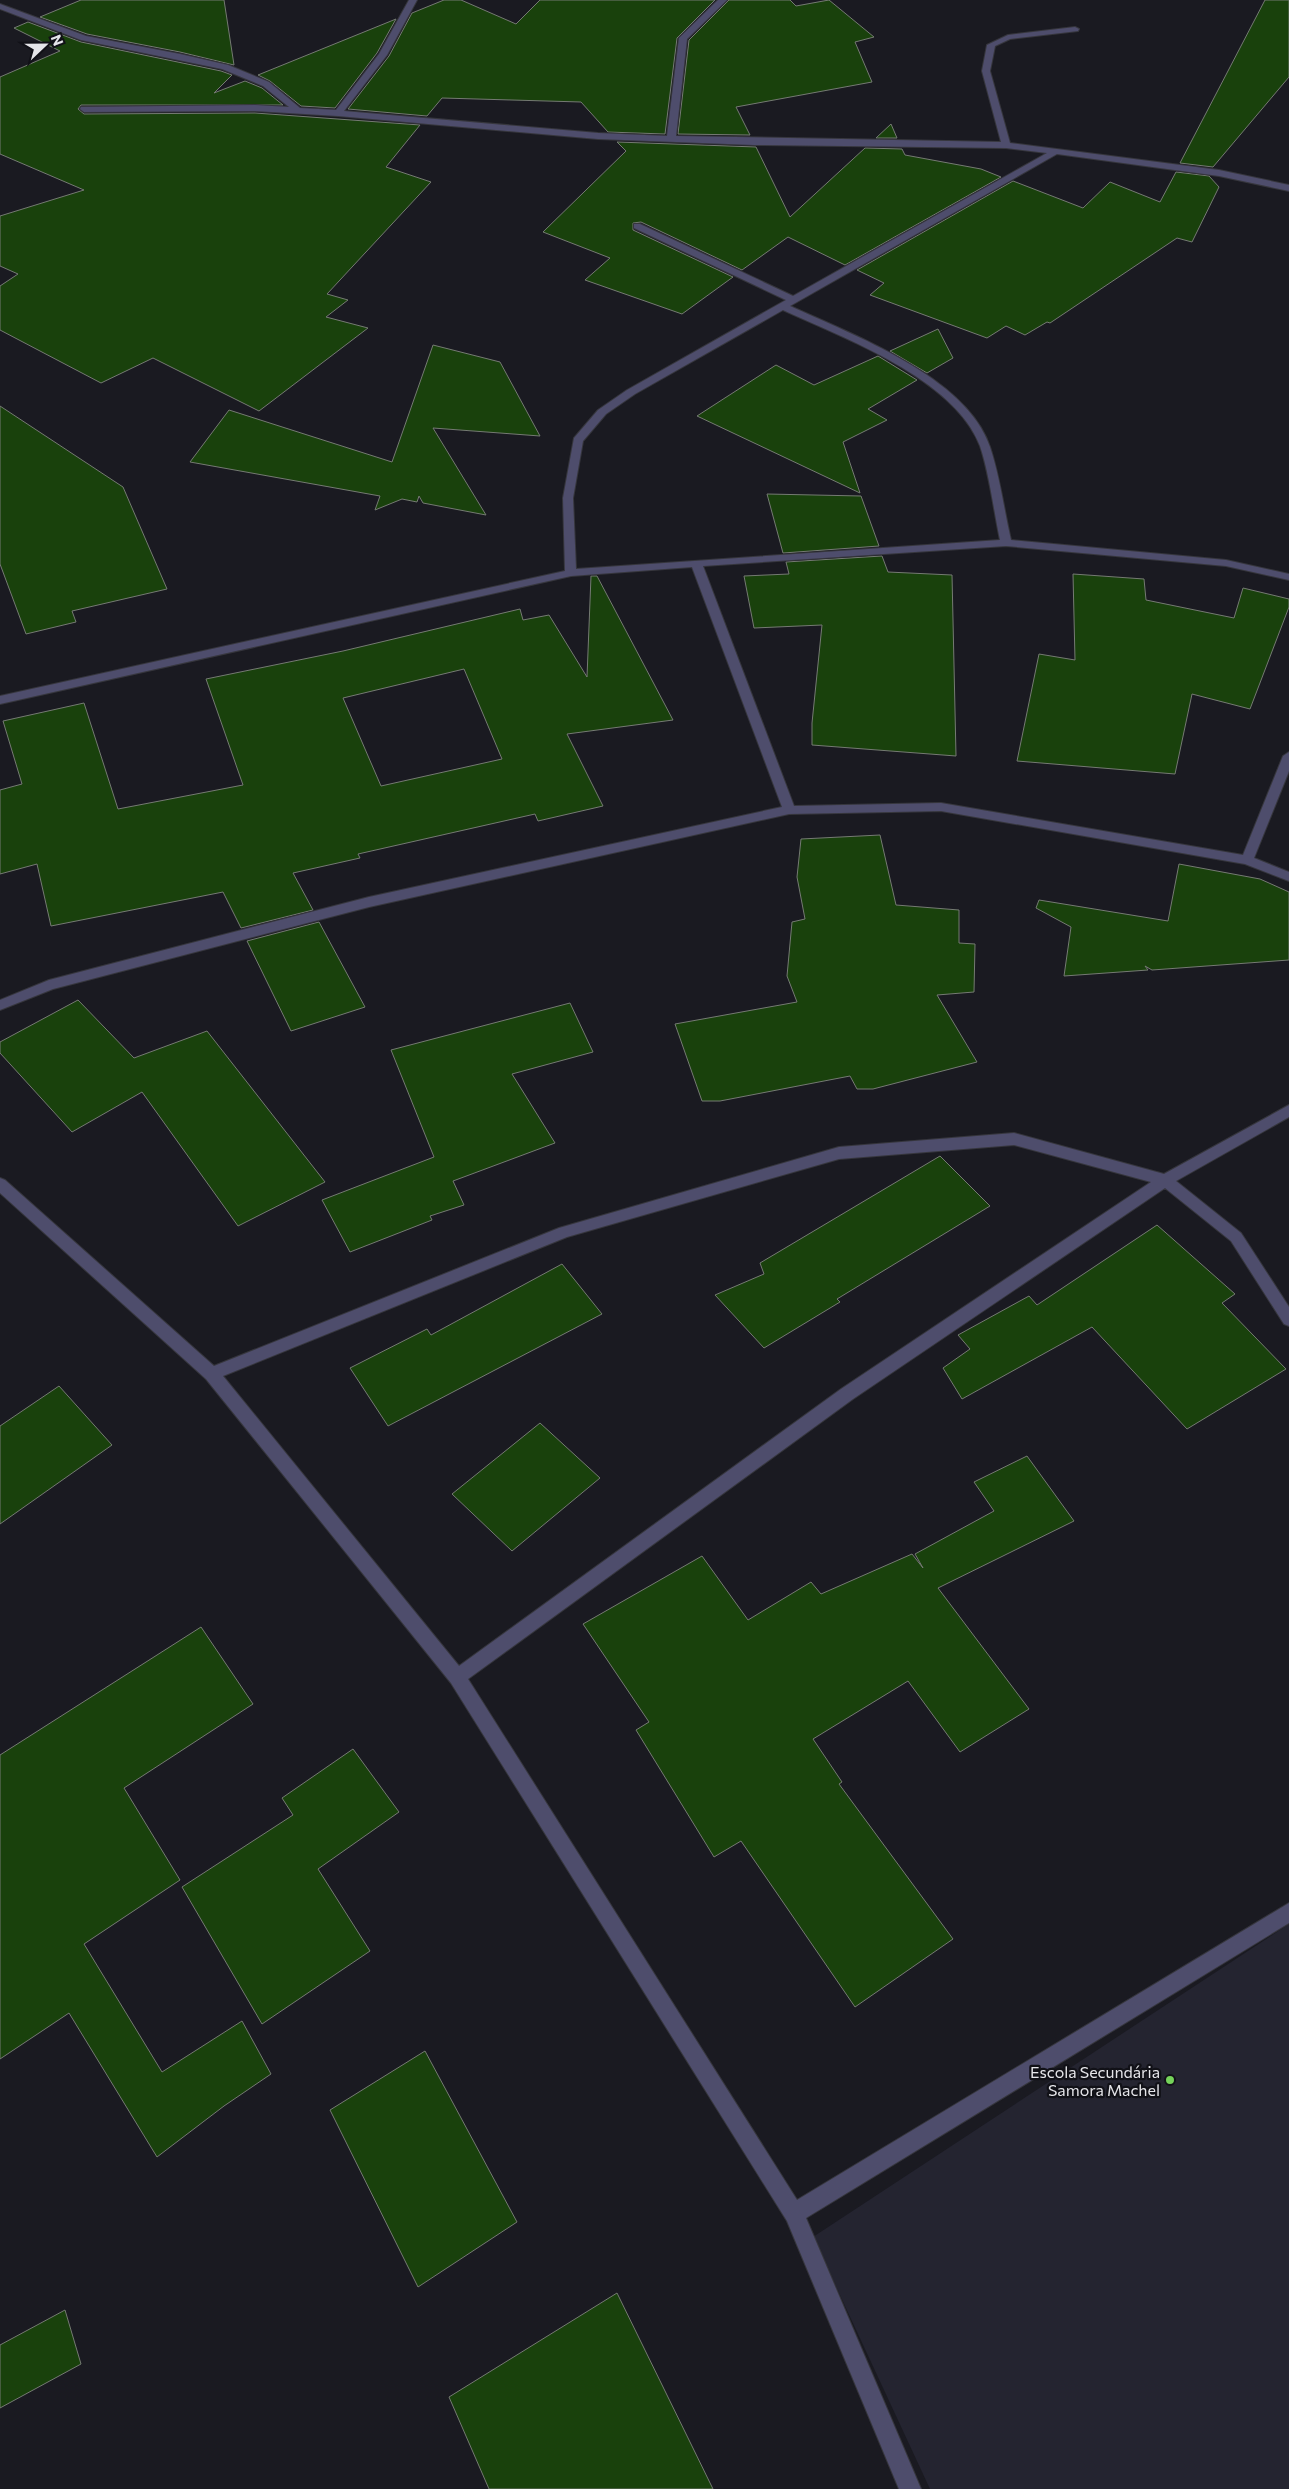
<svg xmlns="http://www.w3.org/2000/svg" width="1289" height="2489" font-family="Commissioner,sans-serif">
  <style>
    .built { fill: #242430 }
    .building { fill: #19410c; stroke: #757a73; fill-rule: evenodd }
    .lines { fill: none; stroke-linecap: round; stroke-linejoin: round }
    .minor-casing { stroke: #36363d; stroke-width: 2 }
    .minor { fill: #4e4d6c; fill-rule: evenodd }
    .poi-dot { fill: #75d25a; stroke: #111117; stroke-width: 2 }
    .labels { text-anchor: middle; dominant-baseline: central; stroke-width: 4.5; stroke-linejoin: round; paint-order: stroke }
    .near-poi-label { font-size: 16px; fill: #e5e5e9; stroke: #111117; text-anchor: end }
  </style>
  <rect width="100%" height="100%" fill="#1a1a21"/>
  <!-- built -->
  <path class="built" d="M1289,1924V2489H930L813,2237Z"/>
  <!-- building -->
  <path class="building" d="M81,0H224L234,65L180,52L87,34L40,17Z
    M444,0H461L516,24L540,0H715L677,38L665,134L608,132L581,102L442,98L427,116L348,109L389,56L412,13Z
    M729,0H790L796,6L829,0L874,37L855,42L872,82L736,107L750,135L678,134L689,40Z
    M1265,0H1289V77L1213,167L1180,163Z
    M396,19L377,53L335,108L301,106L270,81L258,75Z
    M28,22L81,42L221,71L232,75L214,93L245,81L262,88L283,105H81L78,109L84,114L255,113L420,125L386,167L431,182L327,294L348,300L326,317L368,328L259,411L153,358L101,383L0,330V286L18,274L0,266V216L84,190L0,154V77L60,51L14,28Z
    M891,124L897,138H876Z
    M617,142L756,147L790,217L865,148L902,149L905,155L981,169L1001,177L845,265L788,237L742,270L641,222L633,223V230L733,277L682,314L585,280L610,258L543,232L626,151Z
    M1176,172L1209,176L1219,187L1192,242L1177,238L1050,323L1047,322L1025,335L1006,326L987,338L870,295L884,283L857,270L1013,181L1083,208L1110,182L1160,202Z
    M938,329L953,358L927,373L890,351Z
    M433,345L500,362L540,436L433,428L486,515L423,503L419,496L417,502L402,499L375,510L380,496L190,462L229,410L392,462Z
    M878,356L917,380L868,409L887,420L843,442L860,493L697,416L776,365L814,385Z
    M0,406L123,487L167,589L72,611L76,622L26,634L0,564Z
    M767,494L861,496L879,546L783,553Z
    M882,556L888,572L952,575L956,756L812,745V723L822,625L754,628L744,576L789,574L786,562Z
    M1073,574L1144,579L1146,600L1234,618L1243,588L1289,599V607L1250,709L1192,694L1175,774L1017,761L1039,654L1075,660Z
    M591,576H597L673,720L567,734L603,806L538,821L535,814L358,854L360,858L293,873L313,910L241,928L223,892L51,926L37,864L0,874V790L22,784L3,721L84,703L118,809L243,785L206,679L343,651L520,609L523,620L549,615L587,677ZM464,669L502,759L381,786L343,698Z
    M880,835L896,905L959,910V943L975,944L974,992L937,995L977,1062L873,1089H857L850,1076L720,1101H702L675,1024L797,1002L787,976L792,922L805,919L797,877L801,839Z
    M1179,864L1260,879L1289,892V960L1152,970L1145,966L1148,970L1064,976L1071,927L1036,908L1039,900L1168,921Z
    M319,922L365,1007L291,1031L247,941Z
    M78,1000L134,1058L207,1031L325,1182L238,1226L142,1092L72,1132L0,1053V1042Z
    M570,1003L593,1052L512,1074L555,1143L453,1181L464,1205L430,1216L432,1220L350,1252L322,1200L434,1157L391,1050Z
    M940,1156L990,1206L837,1299L840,1302L764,1348L715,1295L764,1274L760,1263Z
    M1157,1225L1235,1294L1222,1303L1286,1369L1187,1429L1092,1327L962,1399L943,1368L970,1349L958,1335L1029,1296L1037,1305Z
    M562,1264L602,1314L388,1426L350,1368L427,1329L431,1335Z
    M59,1386L112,1445L0,1524V1426Z
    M540,1423L600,1478L512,1551L452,1494Z
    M1027,1456L1074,1521L938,1588L1029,1709L960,1752L908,1681L813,1739L842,1782L839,1784L953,1939L855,2007L741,1841L714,1857L636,1730L649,1722L583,1624L702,1556L748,1620L811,1582L821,1594L912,1554L923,1568L915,1554L994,1511L974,1482Z
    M201,1627L253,1704L124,1788L180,1880L84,1944L162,2072L242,2021L271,2074L224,2106L157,2157L69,2013L0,2059V1755Z
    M353,1749L399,1812L318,1869L370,1951L262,2024L182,1887L293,1815L282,1798Z
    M425,2051L517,2222L418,2287L330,2110Z
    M617,2293L713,2489H489L449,2397Z
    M65,2310L81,2364L0,2408V2345Z"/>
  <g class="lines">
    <!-- minor casing -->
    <g class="minor-casing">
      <path id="minor" d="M409,0H417L387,55L344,111L598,133L667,136L679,38L718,0H727L687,39L676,136L1001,142L982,71L987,45L1008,35L1075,27L1079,29L1078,31L1010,39L995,46L990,71L1010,143L1219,170L1289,185V191L1219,176L1057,154L790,306C853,335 967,377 990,447C1000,477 1004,510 1011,540L1226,560L1289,574V580L1226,566L1006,546L703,566L794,806L941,803L1243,855L1283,756L1289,752V771L1254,858L1289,872V881L1245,864L941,811L789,814L369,907L53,989L0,1010V1000L49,980L369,897L782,807L692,567L571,576L0,704V696L565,571L563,498L574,438L598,410L627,390L786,300L634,228V224H640L793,296L1047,153L1006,148L754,145L598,139L338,116L255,111L84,112L80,109L81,107L255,105L289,107L263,86L222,69L81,40L0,9V4L86,36L180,54L228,65L269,82L300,108L336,110L379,54ZM783,310C844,338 955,379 980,446C989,472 994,512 1000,540L576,569L573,498L583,441L606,414L635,394Z
        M1289,1105V1117L1176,1181L1241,1233L1289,1307V1326L1284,1324L1231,1241L1165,1188L853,1399L468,1679L797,2200L1289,1903V1923L806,2218L921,2489H899L787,2221L451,1683L206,1379L0,1193V1178L5,1180L214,1366L559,1228L839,1147L1014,1133L1164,1174ZM1014,1145L1151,1182L841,1389L459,1666L223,1376L567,1237L839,1159Z"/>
    </g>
    <!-- minor -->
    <use href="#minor" class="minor"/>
  </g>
  <!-- markers -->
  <circle class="poi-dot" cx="1170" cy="2080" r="5"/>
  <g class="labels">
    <!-- near-poi labels -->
    <g class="near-poi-label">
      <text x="1160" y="2071">Escola Secundária<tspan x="1160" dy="18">Samora Machel</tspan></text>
    </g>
  </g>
  <!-- north arrow -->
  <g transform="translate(45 45) rotate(68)" stroke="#111117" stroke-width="4" paint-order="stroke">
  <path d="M0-4L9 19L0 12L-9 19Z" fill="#e5e5e9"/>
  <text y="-8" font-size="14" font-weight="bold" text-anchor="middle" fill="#e5e5e9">N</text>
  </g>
</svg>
